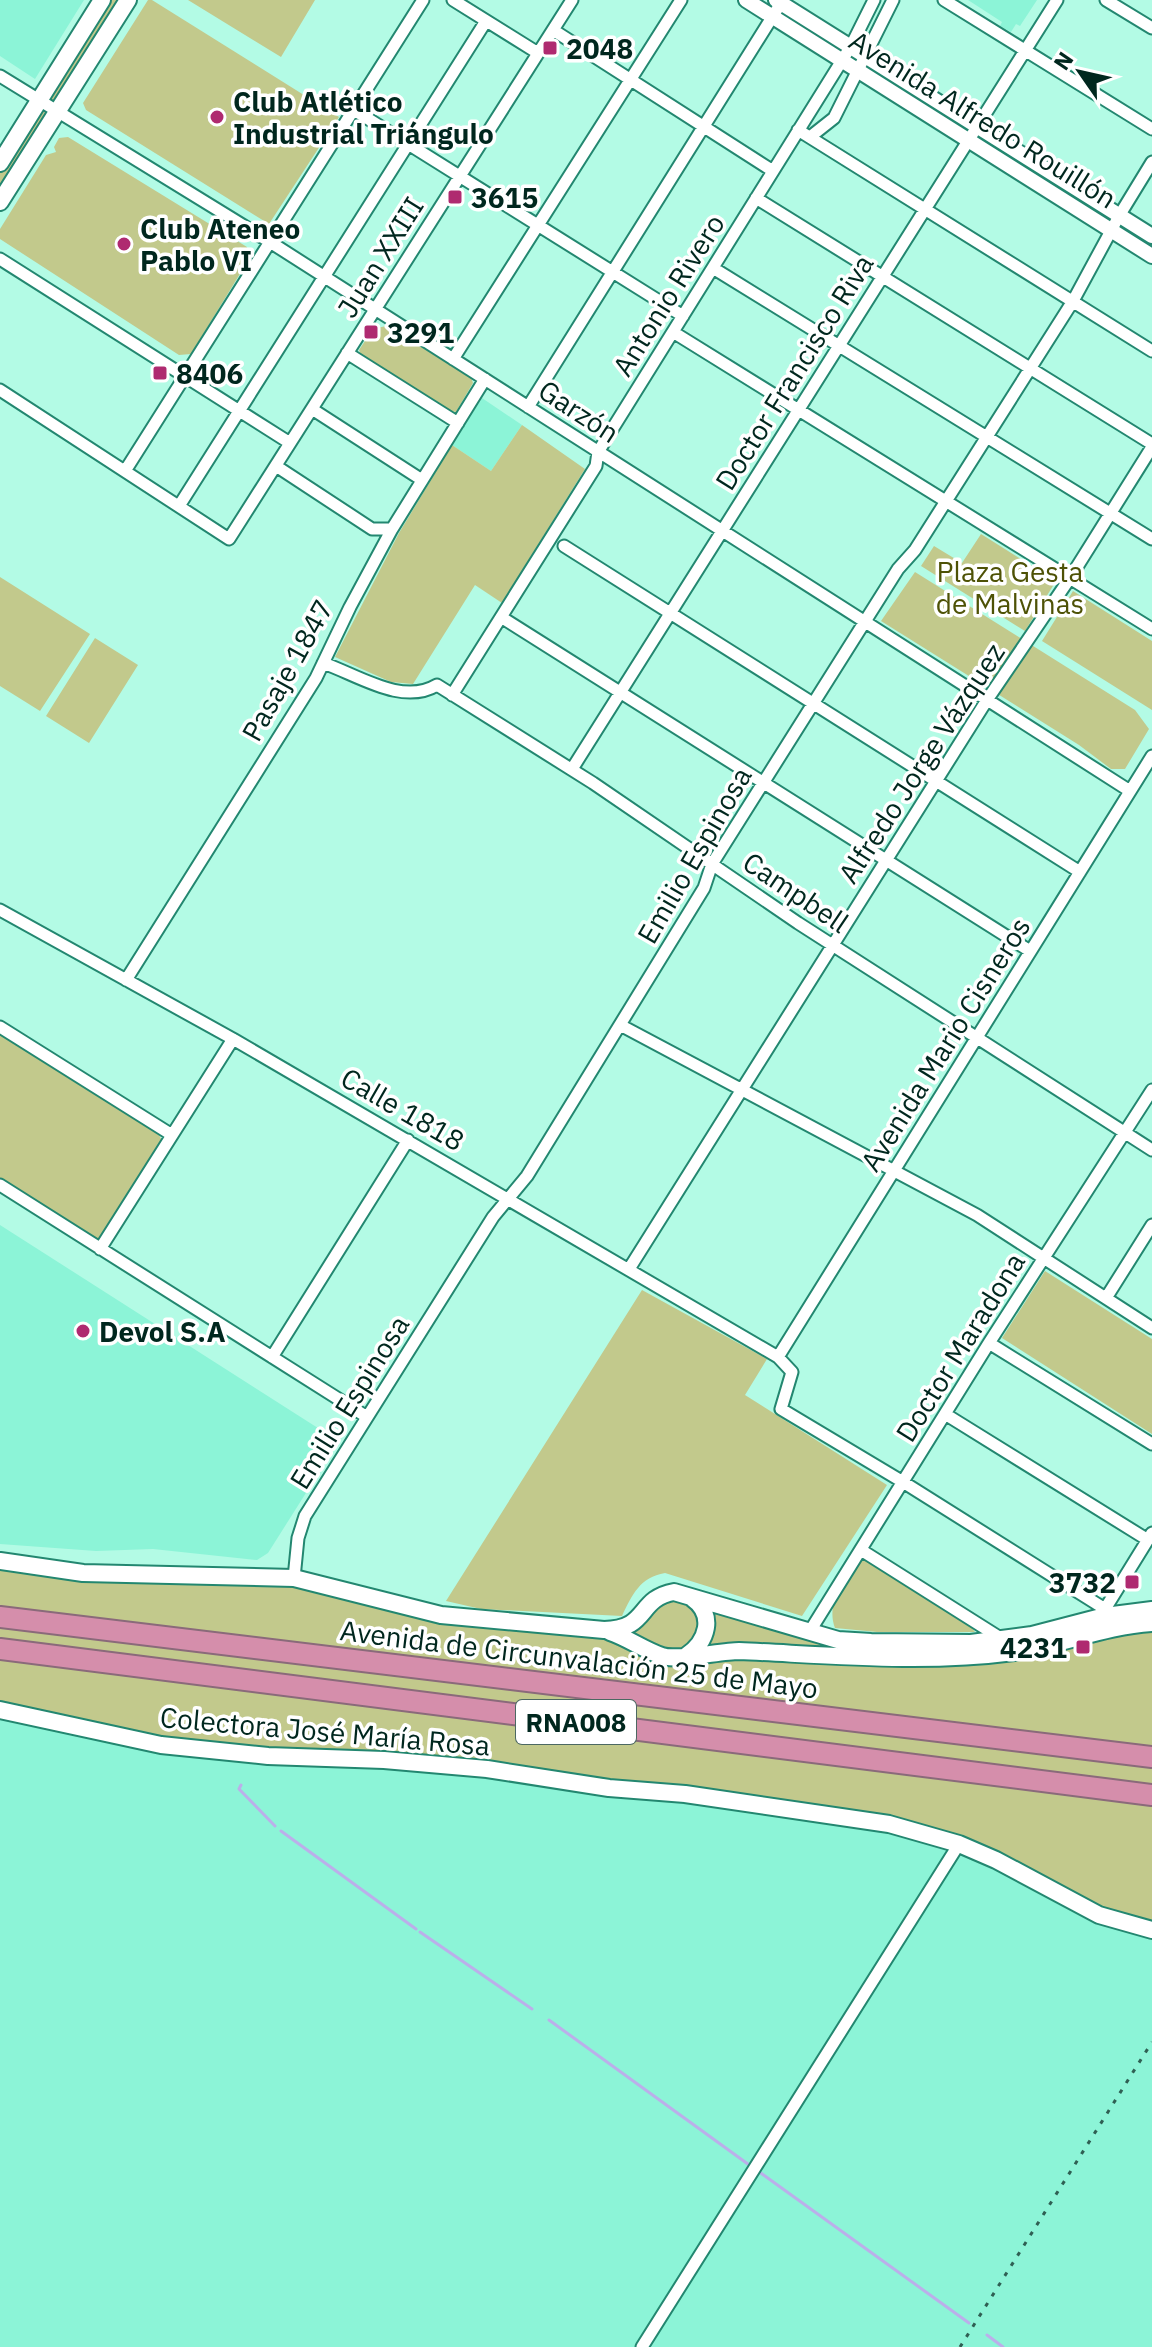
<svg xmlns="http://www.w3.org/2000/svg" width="1152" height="2347" font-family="'IBM Plex Sans',sans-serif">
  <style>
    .built { fill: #8cf4d7 }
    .green { fill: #c2c98c }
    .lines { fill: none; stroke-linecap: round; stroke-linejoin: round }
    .stream { stroke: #bbafea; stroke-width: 3 }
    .minor-casing { stroke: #238770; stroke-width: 15 }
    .tertiary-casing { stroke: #238770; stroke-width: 18 }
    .secondary-casing { stroke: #238770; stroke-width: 20 }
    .motorway-casing { stroke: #8a6a7a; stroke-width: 24 }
    .minor { stroke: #fff; stroke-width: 11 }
    .tertiary { stroke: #fff; stroke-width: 14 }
    .secondary { stroke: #fff; stroke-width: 16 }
    .motorway { stroke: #d58eab; stroke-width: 20 }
    .rail { stroke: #2f5f53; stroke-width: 3; stroke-dasharray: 4 8; stroke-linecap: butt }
    .poi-dot { fill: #af2a70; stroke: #fff; stroke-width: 3 }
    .labels { text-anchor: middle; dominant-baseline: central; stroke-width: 7; stroke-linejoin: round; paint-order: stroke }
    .shield { fill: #fff; stroke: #4c6862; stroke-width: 2 }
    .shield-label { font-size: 26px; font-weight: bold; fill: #00271e }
    .poi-label { font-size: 28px; font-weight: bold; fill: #00271e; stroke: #fff; text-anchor: start }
    .street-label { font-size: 28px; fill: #00271e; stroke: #fff }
    .park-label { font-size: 28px; fill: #4e5206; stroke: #fff }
  </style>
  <rect width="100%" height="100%" fill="#b3fbe5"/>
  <!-- built -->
  <path class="built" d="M0,0H84L35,79L0,56Z
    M968,0H1037L1020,26L1016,24L1011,32L1000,26L1002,22Z
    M482,398L522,425L491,471L452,445Z
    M0,1225L332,1437L335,1447L268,1553L257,1560L153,1549L96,1551L0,1544Z
    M0,1710L889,1824L1152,1930V2347H0Z"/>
  <!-- green -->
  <path class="green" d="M102,0H128L0,202V163Z
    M148,0H152L339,117L269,224L86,110L83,103Z
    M188,0H315L281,57Z
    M68,137L247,247L249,259L191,354L179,355L0,239V229L46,155L56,152L54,147L59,138Z
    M386,326L471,377L473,383L456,412L450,411L361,355L359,350L373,329Z
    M522,425L585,469L502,603L475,585L413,684L391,682L335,657L399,533L452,445L491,471Z
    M981,534L1056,581L1025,631L921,566L934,546L962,563Z
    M915,572L1135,710L1149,729L1125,769H1111L1079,745L881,621Z
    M0,577L90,634L40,711L0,686Z
    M1073,591L1152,641V710L1042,641Z
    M95,638L138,665L89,743L46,716Z
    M0,1033L156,1130L163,1142L102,1238H93L0,1180Z
    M1045,1271L1152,1339V1434L1002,1338Z
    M642,1290L767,1359L745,1395L887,1485L802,1616L665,1573C640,1577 632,1595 622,1616L481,1609L446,1601Z
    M867,1558L969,1624L975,1632H877L835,1628C825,1602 846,1581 861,1559Z
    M0,1561L294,1578L441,1615L620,1630L661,1594L837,1640L938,1644L1152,1610V1930L959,1844L685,1794L268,1756L0,1710Z"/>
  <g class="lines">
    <!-- stream -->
    <path class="stream" d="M241,1785L239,1789L275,1826
      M281,1831L416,1929
      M420,1932L532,2009
      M549,2020L752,2167
      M758,2171L969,2323
      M987,2335L1003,2347"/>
    <!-- minor casing -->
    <g class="minor-casing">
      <path id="minor" d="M453,0L538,53
        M944,0L1152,129
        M1106,0L1152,28
        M553,30L773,171
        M0,76L270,242L1130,791
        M354,110L683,316
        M798,130L1152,351
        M810,137L834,118L893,0
        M756,198L1152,444
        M0,259L290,443
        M713,268L1152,539
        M673,332L1152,629
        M347,353L458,423
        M453,359L681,0
        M0,390L229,539L572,0
        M528,407L781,3
        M312,409L422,480
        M276,466L372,529H392
        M125,471L423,0
        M179,506L486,21
        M564,546L1080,872
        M501,617L1030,951
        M323,663C358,675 402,706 437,685L593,783L798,923L1152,1150
        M452,695L596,466L598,452L851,46L874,0
        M572,769L1057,0
        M0,910L233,1039L778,1357L792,1372L781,1409L903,1482L1105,1609
        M126,980L316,678L350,607L392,529L485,379
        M622,1026L977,1215L1152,1328
        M0,1027L172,1135
        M0,1185L367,1417
        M100,1249L233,1039
        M629,1269L987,700L1070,578L1152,447
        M1106,1298L1152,1225
        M989,1343L1152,1444
        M272,1357L408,1140
        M778,1357L1152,756
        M945,1414L1148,1540
        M861,1550L1002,1639
        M294,1578L298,1538L305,1516L493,1217L527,1176L704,888L712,864L898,569L915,550L1073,301L1119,216L1152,162
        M1105,1615V1609L1152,1533
        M810,1631L989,1343L1152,1090
        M642,2347L959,1844"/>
    </g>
    <!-- tertiary casing -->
    <g class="tertiary-casing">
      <path id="tertiary" d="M746,0L1152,256
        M776,0L1152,236"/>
    </g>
    <!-- secondary casing -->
    <g class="secondary-casing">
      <path id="secondary" d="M0,163L102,0
        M0,202L128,0
        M0,1561L83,1573L294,1578L441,1615L604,1630C650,1629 636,1599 674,1592L838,1640L871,1642L971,1643L1032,1635L1105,1616L1152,1610
        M610,1632C628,1638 644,1650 662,1656C676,1661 721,1651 739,1651C830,1655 923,1664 1014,1652C1061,1645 1105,1626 1152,1623
        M686,1656C707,1642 716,1615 692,1598
        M0,1710L161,1745L268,1756L384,1760L487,1769L609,1788L685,1794L889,1824L959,1844L996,1860L1099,1915L1152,1930"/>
    </g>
    <!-- motorway casing -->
    <g class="motorway-casing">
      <path id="motorway" d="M0,1617L1152,1757
        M0,1649L1152,1795"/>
    </g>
    <!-- minor -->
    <use href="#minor" class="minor"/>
    <!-- tertiary -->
    <use href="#tertiary" class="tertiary"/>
    <!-- secondary -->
    <use href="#secondary" class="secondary"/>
    <!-- motorway -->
    <use href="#motorway" class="motorway"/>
    <!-- rail -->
    <path class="rail" d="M960,2347L1152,2042"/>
  </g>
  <!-- markers -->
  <g class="poi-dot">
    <rect x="542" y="40" width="16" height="16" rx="4"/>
    <circle cx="217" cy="117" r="8"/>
    <rect x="447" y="189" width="16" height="16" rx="4"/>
    <circle cx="124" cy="244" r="8"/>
    <rect x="363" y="324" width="16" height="16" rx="4"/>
    <rect x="152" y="365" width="16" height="16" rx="4"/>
    <circle cx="83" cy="1331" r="8"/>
    <rect x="1124" y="1574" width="16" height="16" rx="4"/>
    <rect x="1075" y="1639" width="16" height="16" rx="4"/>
  </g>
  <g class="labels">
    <!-- shield labels -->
    <rect class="shield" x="516" y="1700" width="120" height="44" rx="6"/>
    <g class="shield-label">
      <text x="576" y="1722">RNA008</text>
    </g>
    <!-- poi labels -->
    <g class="poi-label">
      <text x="566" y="48">2048</text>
      <text x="233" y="101">Club Atlético<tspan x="233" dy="32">Industrial Triángulo</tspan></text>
      <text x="471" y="197">3615</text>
      <text x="140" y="228">Club Ateneo<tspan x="140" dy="32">Pablo VI</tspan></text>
      <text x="387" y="332">3291</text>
      <text x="176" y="373">8406</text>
      <text x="99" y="1331">Devol S.A</text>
      <text x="1116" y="1582" text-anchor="end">3732</text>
      <text x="1067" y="1647" text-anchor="end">4231</text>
    </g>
    <!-- street labels -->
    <g class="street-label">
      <text transform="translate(983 119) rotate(32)">Avenida Alfredo Rouillón</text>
      <text transform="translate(380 257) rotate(-58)">Juan XXIII</text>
      <text transform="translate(668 295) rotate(-58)">Antonio Rivero</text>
      <text transform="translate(794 372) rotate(-58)">Doctor Francisco Riva</text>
      <text transform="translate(579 411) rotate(33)">Garzón</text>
      <text transform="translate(287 670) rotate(-61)">Pasaje 1847</text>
      <text transform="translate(921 763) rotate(-57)">Alfredo Jorge Vázquez</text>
      <text transform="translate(694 855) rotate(-60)">Emilio Espinosa</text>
      <text transform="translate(796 892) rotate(34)">Campbell</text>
      <text transform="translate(945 1044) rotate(-58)">Avenida Mario Cisneros</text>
      <text transform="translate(403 1109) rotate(30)">Calle 1818</text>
      <text transform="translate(960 1347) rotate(-58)">Doctor Maradona</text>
      <text transform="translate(349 1402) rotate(-58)">Emilio Espinosa</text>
      <text transform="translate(579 1659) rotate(7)">Avenida de Circunvalación 25 de Mayo</text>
      <text transform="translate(325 1731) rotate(5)">Colectora José María Rosa</text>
    </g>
    <!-- park labels -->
    <g class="park-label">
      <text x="1010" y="571">Plaza Gesta<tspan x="1010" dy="32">de Malvinas</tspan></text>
    </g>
  </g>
  <!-- north arrow -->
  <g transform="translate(1080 72) rotate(304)" stroke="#ffffff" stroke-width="6" paint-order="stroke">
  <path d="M0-6L14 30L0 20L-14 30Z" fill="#00271e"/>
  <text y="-12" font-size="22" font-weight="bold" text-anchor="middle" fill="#00271e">N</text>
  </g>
</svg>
